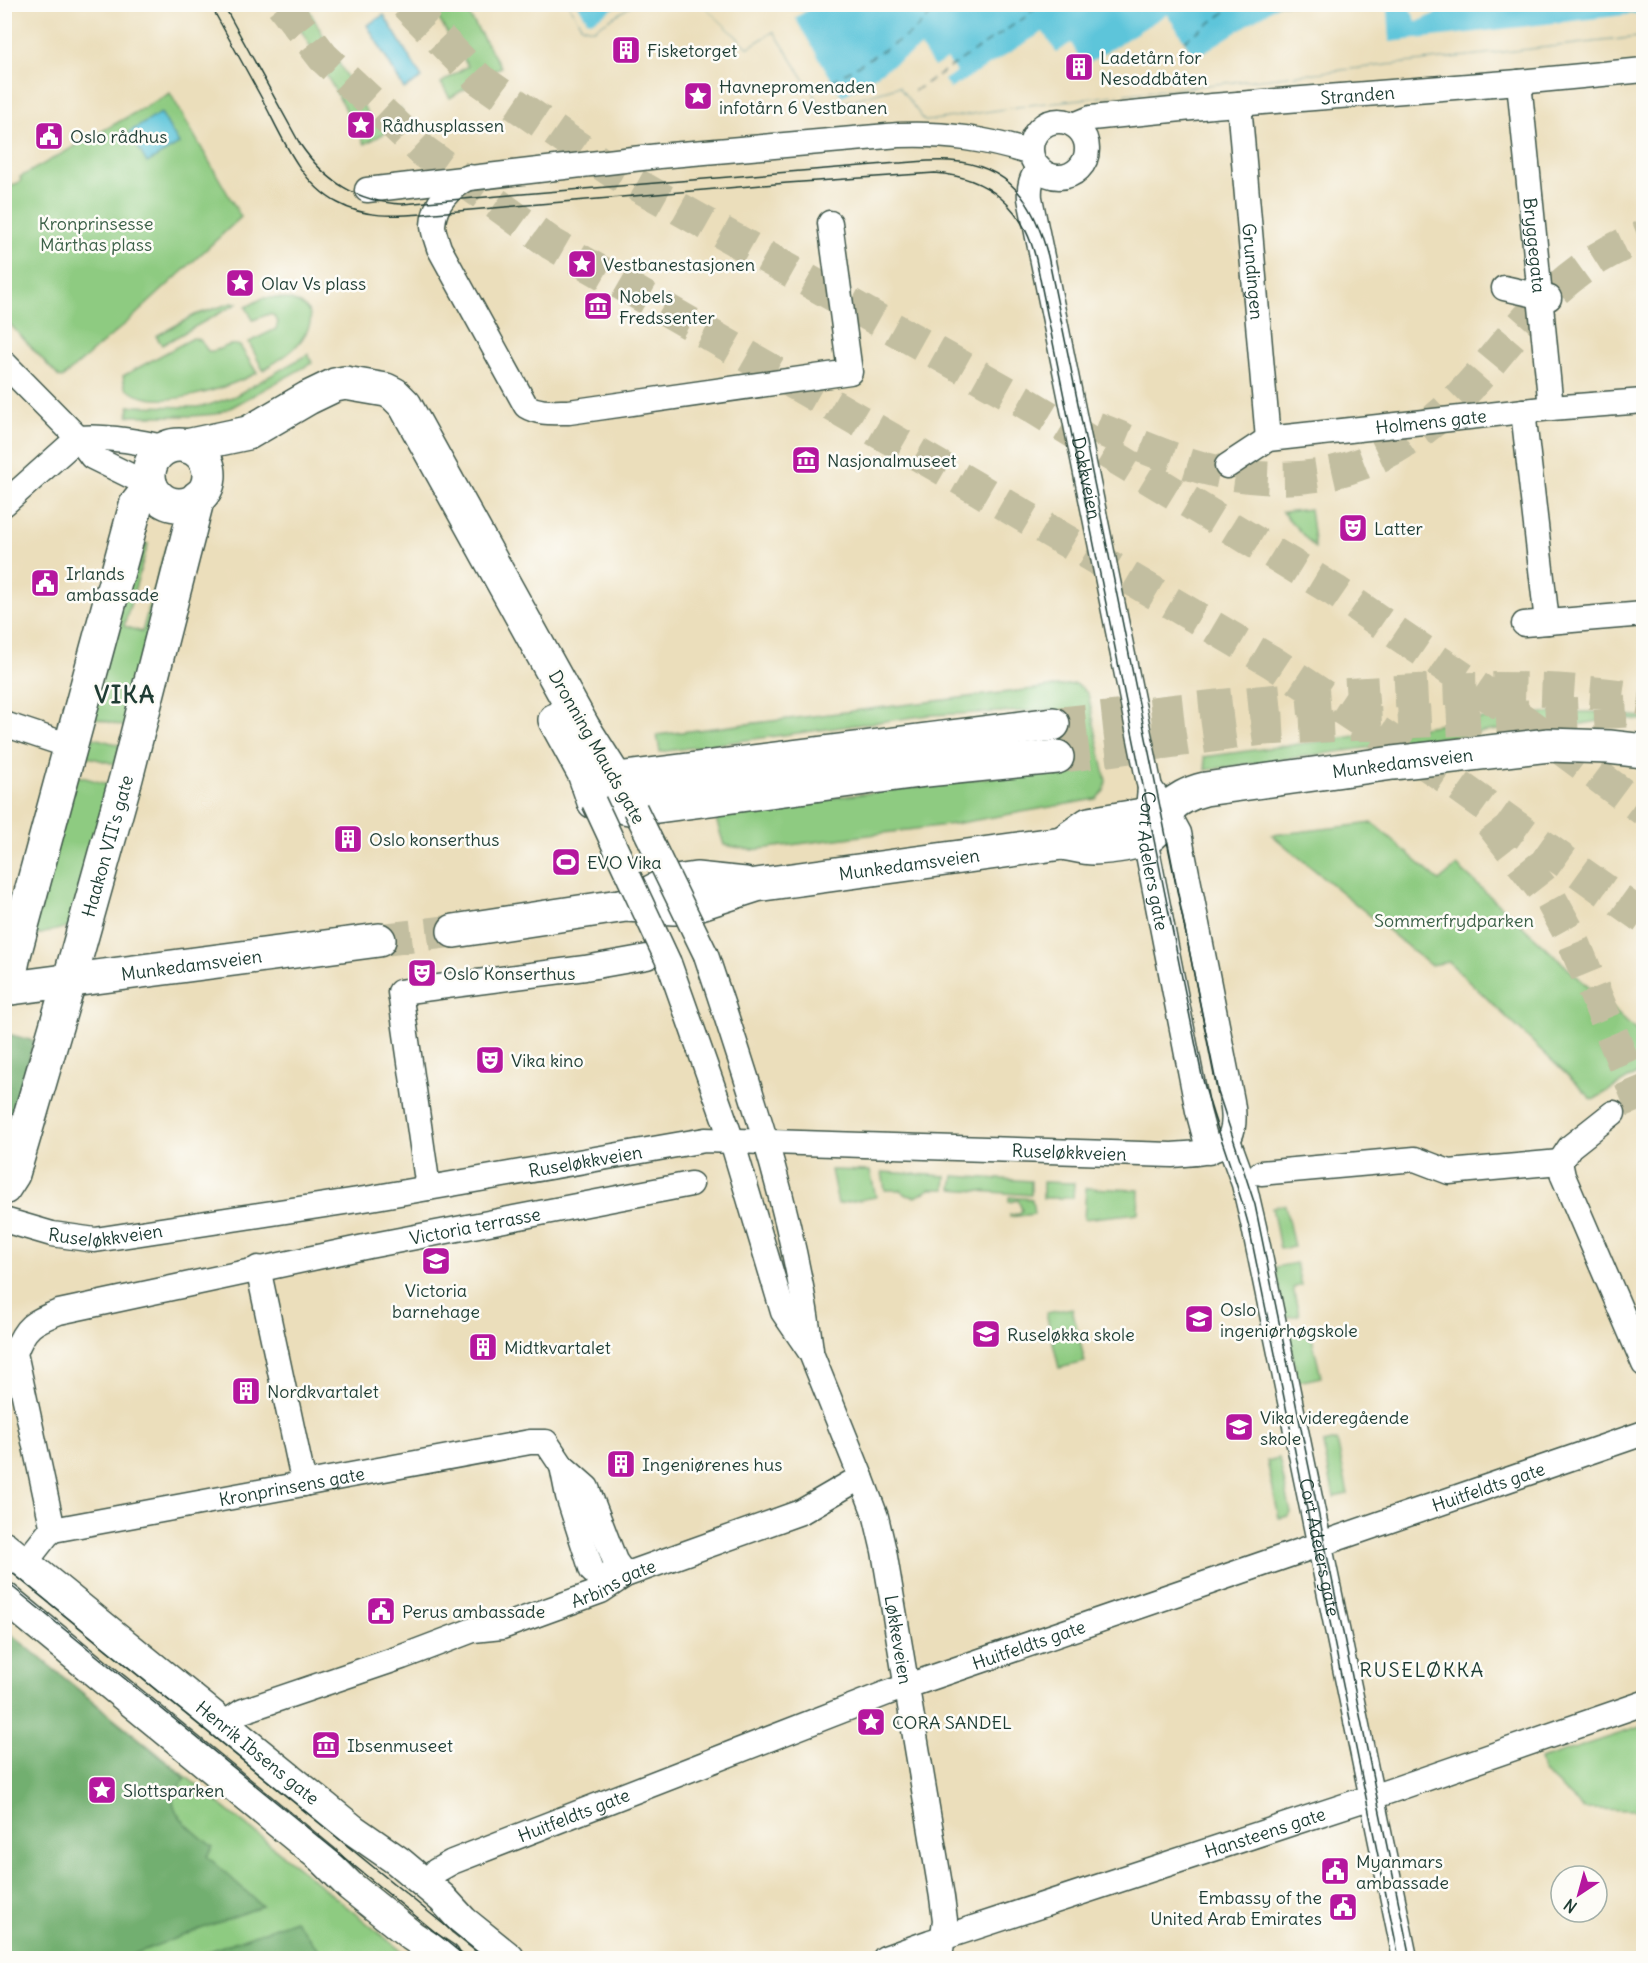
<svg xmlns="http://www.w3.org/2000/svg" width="1648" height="1963" font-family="Delius,sans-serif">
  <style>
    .green { fill: #8ecb81; stroke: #56845a; stroke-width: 1.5 }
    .forest { fill: #72af6f; stroke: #487652; stroke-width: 1.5 }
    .water { fill: #5dc5da; stroke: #3e8187; stroke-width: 1.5 }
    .pier { fill: #ebdebb }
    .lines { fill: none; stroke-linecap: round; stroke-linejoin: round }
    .ferry { stroke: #2e5f5e; stroke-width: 1.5; stroke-dasharray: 8 6; stroke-linecap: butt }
    .highway-tunnel { stroke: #c2bea0; stroke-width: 33; stroke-dasharray: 33 16; stroke-linecap: butt }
    .minor-casing { stroke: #3e5548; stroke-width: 27 }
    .major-casing { stroke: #3e5548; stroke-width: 33 }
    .highway-casing { stroke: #3e5548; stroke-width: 36 }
    .minor { stroke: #fff; stroke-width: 24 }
    .major { stroke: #fff; stroke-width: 30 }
    .highway { stroke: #fff; stroke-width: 33 }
    .tram { stroke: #1f3d34; stroke-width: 1.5 }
    .minor-bridge-casing { stroke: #3e5548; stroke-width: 27; stroke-linecap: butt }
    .minor-bridge { stroke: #fff; stroke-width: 24 }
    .labels { text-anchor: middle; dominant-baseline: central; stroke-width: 5; stroke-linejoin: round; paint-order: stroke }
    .poi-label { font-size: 18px; fill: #1f3d34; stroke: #fdfcf7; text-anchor: start }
    .street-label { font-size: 18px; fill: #1f3d34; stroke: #fdfcf7 }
    .park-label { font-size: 18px; fill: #3b6047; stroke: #fdfcf7 }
    .neighbourhood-label { font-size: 20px; letter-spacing: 1.5px; fill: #1f3d34; stroke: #fdfcf7 }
    .district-label { font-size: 24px; font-weight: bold; letter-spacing: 1.5px; fill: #1f3d34; stroke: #fdfcf7 }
  </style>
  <rect width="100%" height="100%" fill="#fdfcf7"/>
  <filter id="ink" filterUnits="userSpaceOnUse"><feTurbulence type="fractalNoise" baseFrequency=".0167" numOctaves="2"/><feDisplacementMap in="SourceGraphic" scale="12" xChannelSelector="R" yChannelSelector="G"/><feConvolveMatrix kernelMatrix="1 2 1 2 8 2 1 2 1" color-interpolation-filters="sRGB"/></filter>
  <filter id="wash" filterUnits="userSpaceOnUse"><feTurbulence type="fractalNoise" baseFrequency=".008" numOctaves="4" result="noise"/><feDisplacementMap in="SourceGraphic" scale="24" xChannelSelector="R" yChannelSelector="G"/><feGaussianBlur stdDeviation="1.35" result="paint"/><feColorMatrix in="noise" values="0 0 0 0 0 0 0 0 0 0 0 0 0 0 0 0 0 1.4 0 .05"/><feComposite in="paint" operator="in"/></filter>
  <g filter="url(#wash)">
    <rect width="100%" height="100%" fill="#ebdebb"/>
    <!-- green -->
    <path class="green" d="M287,5H306L373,123L400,108L407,121L365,144Z
      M430,5H463L501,67L450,98L441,83L468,66Z
      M170,93L241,217L132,318L62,378L59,377L5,319V190L21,181L20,177Z
      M263,298C287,296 326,304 304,336C294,352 279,360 263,370L249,342L276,329L278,322L273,315L269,314L253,320L246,307Z
      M232,303H238L162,345L156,336L195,315Z
      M193,338L200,340L208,351C220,353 227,341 240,346L257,373C226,388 154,415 125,387L123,376Z
      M308,354L312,363L232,407L216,414L192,416H128L129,406L197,407L209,405L235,396Z
      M1310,509L1315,548L1282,512Z
      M139,541L148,544L124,626L142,632L166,547L174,549L126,727L91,717Z
      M1075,684L1081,687L1088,694L1106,781L1104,791L1096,799L954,824L752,850L724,845L715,816L723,812L1060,768L1053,710L929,715L660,752L657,735Z
      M1560,712H1595L1643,717V720L1616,718L1582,724L1513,728L1206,770L1204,757L1495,717Z
      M86,736L120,745L115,764L81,755Z
      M75,775L110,785L71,926L30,937Z
      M1373,823L1439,881L1457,866L1643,1037V1070L1593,1100L1449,962L1430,965L1272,835Z
      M831,1170L870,1171L876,1197L838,1204Z
      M882,1172L946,1176L945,1189H930L916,1197L906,1195L901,1190H885Z
      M954,1176L1031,1181V1195L952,1189Z
      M1043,1182L1074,1183L1073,1198H1043Z
      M1086,1188L1139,1190L1138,1213L1084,1219Z
      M1009,1197L1032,1199L1034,1214L1010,1217V1215L1019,1214L1022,1210L1018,1200L1009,1202Z
      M1285,1205L1294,1247L1280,1249L1272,1207Z
      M1296,1263L1301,1285L1293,1288L1299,1315L1285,1318L1275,1267Z
      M1072,1308L1085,1362L1059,1368L1046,1313Z
      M1310,1329L1321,1377L1298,1382L1288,1334Z
      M1337,1441L1348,1494L1334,1497L1323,1444Z
      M1279,1458L1291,1513L1289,1516L1279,1518L1267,1461Z
      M4,1629L410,1958H5Z
      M1643,1726V1816L1640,1810L1584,1809L1543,1771L1540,1760Z"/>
    <!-- forest -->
    <path class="forest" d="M8,1034L34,1041L5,1148L4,1045Z
      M5,1629L185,1778C182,1783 176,1788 174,1794C167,1814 200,1836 213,1847L207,1856L262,1906L123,1958H5Z
      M295,1920L325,1958H190Z"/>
    <!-- water -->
    <path class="water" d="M1643,4L1644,36L1034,104L925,121L899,86L823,108L774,31L748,47L704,5Z
      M569,5H632L593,29L582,26Z
      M384,15L422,78L404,89L367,25Z
      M161,113L179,144L147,163L129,132Z"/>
    <!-- pier -->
    <path class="pier" d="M569,5H578L587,20L593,21L619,5H632L593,29L582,26Z
      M703,5H816L795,18L842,97L921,47L934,67L947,59L956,72L944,80L950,89L1043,32L1056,52L1071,43L1079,57L1066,66L1071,74L1167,14L1195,58L1279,5H1397L1388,10L1390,42L1643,13L1644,36L1034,104L925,121L899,86L823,108L774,31L748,47Z
      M1408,5H1454L1417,22Z"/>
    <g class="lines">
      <!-- ferry -->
      <path class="ferry" d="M1184,41L1237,4
        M832,81L913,32L942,4
        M914,91L1024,18L1039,4"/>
    </g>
  </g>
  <g filter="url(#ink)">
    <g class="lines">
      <!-- highway-tunnel -->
      <path class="highway-tunnel" d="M282,4L323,57L423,151L552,244L978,489L1272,662L1453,782L1644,918
        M406,4L479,79L612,171L1021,400L1335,591L1501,704L1644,810
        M1096,428C1138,444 1181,465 1225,473C1338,494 1418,451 1488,365C1535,308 1573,262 1644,236
        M1053,724C1161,712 1268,699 1375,693C1465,687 1555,685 1644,699
        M1057,757L1264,729L1629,711
        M1491,823L1551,900L1572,938L1644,1112
        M379,940L454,931"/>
      <!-- minor casing -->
      <g class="minor-casing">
        <g id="minor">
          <path id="s1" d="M1519,82L1551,408"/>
          <path id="s2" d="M1239,104L1268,439"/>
          <circle cx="1059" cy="149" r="28"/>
          <path id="s3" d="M1074,125L1091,118L1212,106L1519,82L1644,70"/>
          <path id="s4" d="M1039,168C1031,178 1029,186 1030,198L1150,788L1145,839L1198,1111L1209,1152"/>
          <path d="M469,177C451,187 434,203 433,225C433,232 437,241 439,248L526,406C539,414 554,412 569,412L850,372L830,223"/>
          <path d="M367,190L659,156L899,135C946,133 986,139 1031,153"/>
          <path d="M1504,288L1549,298"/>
          <path d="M4,363L78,438L92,457L151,486"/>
          <path d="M1523,411L1547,622"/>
          <path d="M78,438C108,436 137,441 166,448"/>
          <path id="s5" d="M1227,466L1268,439L1551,408L1644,401"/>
          <path d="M4,504L78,438"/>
          <path d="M1524,624L1644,614"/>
          <path d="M4,724L70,746"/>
          <path d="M706,955C749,1085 794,1214 811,1350"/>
          <path id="s6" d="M669,963L732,1141L783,1312L811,1353L861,1477L876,1517L884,1551L942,1897L945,1920L940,1958"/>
          <path id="s7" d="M1228,1140L1244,1184L1254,1227L1405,1958"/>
          <path d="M1560,1162L1563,1176L1644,1364"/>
          <path d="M1560,1162L1570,1147L1613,1113"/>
          <path d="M1261,1173L1415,1159L1449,1172L1560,1162"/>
          <path d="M428,1188L400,992L585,968L647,957"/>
          <path id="s8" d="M4,1220L52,1234L95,1240L371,1198L705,1140L1172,1155C1213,1152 1241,1153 1232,1101L1179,833L1167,811L1150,788"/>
          <path d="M258,1268L304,1484"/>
          <path d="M562,1466L568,1496L592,1571L611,1584"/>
          <path id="s9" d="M53,1530L15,1353C25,1326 33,1322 59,1312L369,1246L691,1184"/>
          <path id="s10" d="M25,1563L47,1535L53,1530L530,1442H546L562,1466L587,1488L615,1561L625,1575"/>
          <path id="s11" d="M224,1724L243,1711L402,1657L473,1630L502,1627L601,1591L625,1575L801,1512L861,1477"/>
          <path id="s12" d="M425,1883L436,1871L452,1862L887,1693L1644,1433"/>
          <path id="s13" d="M885,1958L930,1942L1390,1791L1644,1703"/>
        </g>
      </g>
      <!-- major casing -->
      <g class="major-casing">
        <g id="major">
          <path id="s14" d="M4,1546L352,1829L398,1861L442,1898L463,1921L509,1958"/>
          <path d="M4,1597L324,1860L350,1886L412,1936L445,1958"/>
        </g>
      </g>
      <!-- highway casing -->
      <g class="highway-casing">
        <g id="highway">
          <circle cx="179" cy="475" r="30"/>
          <path d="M186,446L248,433L308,398L335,385L345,383L386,390L394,394L405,405L583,727L635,809"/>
          <path d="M555,720L584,773L594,802"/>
          <path d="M603,794L617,779L1053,724"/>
          <path d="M614,805L635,809L926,770L1057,757"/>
          <path d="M1062,843L1089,824L1167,811"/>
          <path d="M642,897L669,883L696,879L745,884"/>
          <path id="s15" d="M454,931L626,905L674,908L691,906L756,885L1062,843C1072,844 1083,848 1093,848C1110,847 1138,845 1151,835C1160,828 1162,821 1167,812C1173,800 1192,792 1205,789L1393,763L1549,745L1609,747L1644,751"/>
          <path id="s16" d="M4,989L379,940"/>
          <path d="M7,989L14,955L136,505L151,486"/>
          <path id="s17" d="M4,1188L13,1174L69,982L126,778L198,497"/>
        </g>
      </g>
      <!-- minor -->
      <use href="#minor" class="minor"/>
      <!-- major -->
      <use href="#major" class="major"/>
      <!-- highway -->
      <use href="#highway" class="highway"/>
      <!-- tram -->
      <path class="tram" d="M210,4C227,35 244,66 261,97C281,134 299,183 338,203C365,218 394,216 423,214L787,183L935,173C989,177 1023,207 1036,259L1202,1076C1215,1127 1236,1176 1249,1227L1399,1958
        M223,4L300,144C325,181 357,202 402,204L898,163C915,162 933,160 950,161C1010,165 1034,202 1048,256L1218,1092L1255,1205L1410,1958
        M4,1566L485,1958
        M4,1580L467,1958"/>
      <!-- minor-bridge casing -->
      <g class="minor-bridge-casing">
        <path id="minor-bridge" d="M594,802L669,963
          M635,809L706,955"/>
      </g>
      <!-- minor-bridge -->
      <use href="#minor-bridge" class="minor-bridge"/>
    </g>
  </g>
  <!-- icons -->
  <defs>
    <g id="building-square" transform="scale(1.5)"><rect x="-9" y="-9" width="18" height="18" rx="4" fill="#b5179e" stroke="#fdfcf7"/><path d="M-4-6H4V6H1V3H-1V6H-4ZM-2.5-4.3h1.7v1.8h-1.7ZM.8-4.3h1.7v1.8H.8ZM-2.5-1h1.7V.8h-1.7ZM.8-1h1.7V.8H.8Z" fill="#fff"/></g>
    <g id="sight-square" transform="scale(1.5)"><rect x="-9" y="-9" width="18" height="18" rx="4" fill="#b5179e" stroke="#fdfcf7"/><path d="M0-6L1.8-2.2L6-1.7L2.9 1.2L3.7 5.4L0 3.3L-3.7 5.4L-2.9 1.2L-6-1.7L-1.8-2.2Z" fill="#fff"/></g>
    <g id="civic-square" transform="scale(1.5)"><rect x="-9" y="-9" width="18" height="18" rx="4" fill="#b5179e" stroke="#fdfcf7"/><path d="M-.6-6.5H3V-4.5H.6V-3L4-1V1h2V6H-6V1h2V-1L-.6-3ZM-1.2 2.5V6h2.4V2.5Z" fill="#fff"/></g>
    <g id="museum-square" transform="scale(1.5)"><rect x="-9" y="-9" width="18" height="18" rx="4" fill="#b5179e" stroke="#fdfcf7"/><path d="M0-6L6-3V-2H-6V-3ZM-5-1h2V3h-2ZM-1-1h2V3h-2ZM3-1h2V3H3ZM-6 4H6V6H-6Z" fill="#fff"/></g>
    <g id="theatre-square" transform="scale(1.5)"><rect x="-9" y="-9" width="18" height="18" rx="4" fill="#b5179e" stroke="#fdfcf7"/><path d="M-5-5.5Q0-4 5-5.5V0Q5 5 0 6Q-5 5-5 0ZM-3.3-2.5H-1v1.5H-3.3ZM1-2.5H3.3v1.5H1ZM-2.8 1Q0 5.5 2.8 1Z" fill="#fff"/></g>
    <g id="stadium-square" transform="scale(1.5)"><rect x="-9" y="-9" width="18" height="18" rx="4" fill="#b5179e" stroke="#fdfcf7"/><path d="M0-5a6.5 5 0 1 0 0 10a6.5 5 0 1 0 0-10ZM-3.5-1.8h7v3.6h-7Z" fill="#fff"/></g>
    <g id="school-square" transform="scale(1.5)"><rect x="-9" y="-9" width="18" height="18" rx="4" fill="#b5179e" stroke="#fdfcf7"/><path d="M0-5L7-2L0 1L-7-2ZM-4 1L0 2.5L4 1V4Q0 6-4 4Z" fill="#fff"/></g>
    <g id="university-square" transform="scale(1.5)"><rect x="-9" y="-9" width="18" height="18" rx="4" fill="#b5179e" stroke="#fdfcf7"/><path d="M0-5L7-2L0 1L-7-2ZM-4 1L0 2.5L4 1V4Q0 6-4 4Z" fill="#fff"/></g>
  </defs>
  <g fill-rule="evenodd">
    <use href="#building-square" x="626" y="50"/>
    <use href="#building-square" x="1079" y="67"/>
    <use href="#sight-square" x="698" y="96"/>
    <use href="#sight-square" x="361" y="125"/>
    <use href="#civic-square" x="49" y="136"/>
    <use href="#sight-square" x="582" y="264"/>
    <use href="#sight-square" x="240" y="283"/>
    <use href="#museum-square" x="598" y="306"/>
    <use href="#museum-square" x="806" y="460"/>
    <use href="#theatre-square" x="1353" y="528"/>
    <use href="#civic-square" x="45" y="583"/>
    <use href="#building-square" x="348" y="839"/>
    <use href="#stadium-square" x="566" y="862"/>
    <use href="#theatre-square" x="422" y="973"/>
    <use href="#theatre-square" x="490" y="1060"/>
    <use href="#school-square" x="436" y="1261"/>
    <use href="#university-square" x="1199" y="1319"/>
    <use href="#school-square" x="986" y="1334"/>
    <use href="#building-square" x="483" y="1347"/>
    <use href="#building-square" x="246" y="1391"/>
    <use href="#school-square" x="1239" y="1427"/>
    <use href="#building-square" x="621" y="1464"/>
    <use href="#civic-square" x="381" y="1611"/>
    <use href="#sight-square" x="871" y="1722"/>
    <use href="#museum-square" x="326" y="1745"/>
    <use href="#sight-square" x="102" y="1790"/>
    <use href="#civic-square" x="1335" y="1871"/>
    <use href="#civic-square" x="1343" y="1907"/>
  </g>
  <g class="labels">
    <!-- poi labels -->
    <g class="poi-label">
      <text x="647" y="50">Fisketorget</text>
      <text x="1100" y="57">Ladetårn for<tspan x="1100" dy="21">Nesoddbåten</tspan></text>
      <text x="719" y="86">Havnepromenaden<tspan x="719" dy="21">infotårn 6 Vestbanen</tspan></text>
      <text x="382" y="125">Rådhusplassen</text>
      <text x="70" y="136">Oslo rådhus</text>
      <text x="603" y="264">Vestbanestasjonen</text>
      <text x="261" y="283">Olav Vs plass</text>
      <text x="619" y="296">Nobels<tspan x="619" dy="21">Fredssenter</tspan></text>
      <text x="827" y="460">Nasjonalmuseet</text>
      <text x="1374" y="528">Latter</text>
      <text x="66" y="573">Irlands<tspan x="66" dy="21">ambassade</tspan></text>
      <text x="369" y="839">Oslo konserthus</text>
      <text x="587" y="862">EVO Vika</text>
      <text x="443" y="973">Oslo Konserthus</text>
      <text x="511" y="1060">Vika kino</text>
      <text x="436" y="1290" text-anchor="middle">Victoria<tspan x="436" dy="21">barnehage</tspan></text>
      <text x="1220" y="1309">Oslo<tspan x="1220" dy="21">ingeniørhøgskole</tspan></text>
      <text x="1007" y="1334">Ruseløkka skole</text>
      <text x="504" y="1347">Midtkvartalet</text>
      <text x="267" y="1391">Nordkvartalet</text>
      <text x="1260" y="1417">Vika videregående<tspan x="1260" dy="21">skole</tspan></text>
      <text x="642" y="1464">Ingeniørenes hus</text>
      <text x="402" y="1611">Perus ambassade</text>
      <text x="892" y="1722">CORA SANDEL</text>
      <text x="347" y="1745">Ibsenmuseet</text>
      <text x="123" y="1790">Slottsparken</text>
      <text x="1356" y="1861">Myanmars<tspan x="1356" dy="21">ambassade</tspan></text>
      <text x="1322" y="1897" text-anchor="end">Embassy of the<tspan x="1322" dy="21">United Arab Emirates</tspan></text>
    </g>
    <!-- street labels -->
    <g class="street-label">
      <text stroke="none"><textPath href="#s3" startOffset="286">Stranden</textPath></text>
      <text stroke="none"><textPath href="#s1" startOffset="164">Bryggegata</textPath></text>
      <text stroke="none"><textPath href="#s2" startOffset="168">Grundingen</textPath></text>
      <text stroke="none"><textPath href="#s5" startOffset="213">Holmens gate</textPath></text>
      <text stroke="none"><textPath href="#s4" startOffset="318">Dokkveien</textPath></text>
      <text transform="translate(597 747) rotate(60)">Dronning Mauds gate</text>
      <text stroke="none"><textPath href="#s15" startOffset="981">Munkedamsveien</textPath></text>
      <text stroke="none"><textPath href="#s17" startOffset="358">Haakon VII's gate</textPath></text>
      <text stroke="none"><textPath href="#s15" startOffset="462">Munkedamsveien</textPath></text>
      <text stroke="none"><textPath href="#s4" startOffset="708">Cort Adelers gate</textPath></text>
      <text stroke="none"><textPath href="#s16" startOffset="189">Munkedamsveien</textPath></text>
      <text stroke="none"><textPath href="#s8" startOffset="1076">Ruseløkkveien</textPath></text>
      <text stroke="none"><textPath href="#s8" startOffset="590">Ruseløkkveien</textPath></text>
      <text stroke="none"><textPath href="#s9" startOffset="669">Victoria terrasse</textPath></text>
      <text stroke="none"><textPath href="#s8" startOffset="104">Ruseløkkveien</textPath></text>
      <text stroke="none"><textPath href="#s10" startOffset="286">Kronprinsens gate</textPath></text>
      <text stroke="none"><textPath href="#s12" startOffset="1137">Huitfeldts gate</textPath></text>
      <text stroke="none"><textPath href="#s7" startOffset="418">Cort Adelers gate</textPath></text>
      <text stroke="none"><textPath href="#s11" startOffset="416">Arbins gate</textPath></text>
      <text stroke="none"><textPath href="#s6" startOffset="718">Løkkeveien</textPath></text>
      <text stroke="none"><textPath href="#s12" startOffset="651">Huitfeldts gate</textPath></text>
      <text stroke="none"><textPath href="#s14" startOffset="327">Henrik Ibsens gate</textPath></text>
      <text stroke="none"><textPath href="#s12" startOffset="165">Huitfeldts gate</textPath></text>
      <text stroke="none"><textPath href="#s13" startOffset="400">Hansteens gate</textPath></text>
    </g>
    <!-- park labels -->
    <g class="park-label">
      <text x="96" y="223">Kronprinsesse<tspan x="96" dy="21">Märthas plass</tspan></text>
      <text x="1454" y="920">Sommerfrydparken</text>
    </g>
    <!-- neighbourhood labels -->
    <g class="neighbourhood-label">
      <text x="1422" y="1669">RUSELØKKA</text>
    </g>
    <!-- district labels -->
    <g class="district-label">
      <text x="125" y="694">VIKA</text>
    </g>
  </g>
  <!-- margin -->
  <rect width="1648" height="1963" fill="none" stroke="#fdfcf7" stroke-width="24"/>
  <!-- north arrow -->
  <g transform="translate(1579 1894) rotate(216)"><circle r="28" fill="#fdfcf7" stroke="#a4b0a9" stroke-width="1.5"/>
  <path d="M0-4.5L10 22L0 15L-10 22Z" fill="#b5179e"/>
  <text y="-9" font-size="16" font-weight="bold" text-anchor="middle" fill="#1f3d34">N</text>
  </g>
</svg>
